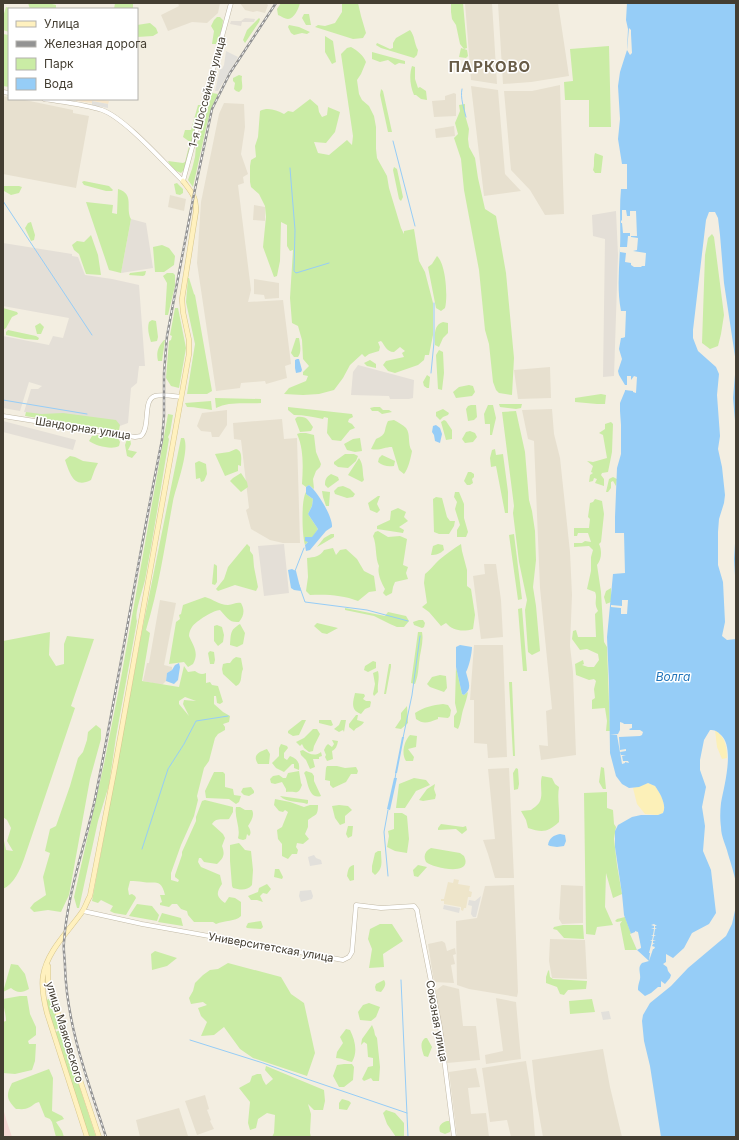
<svg xmlns="http://www.w3.org/2000/svg" width="739" height="1140" font-family="Inter,sans-serif">
  <style>
    .residential { fill: #e7e0cf }
    .commercial { fill: #f8e6c9 }
    .industrial { fill: #e4dfd7 }
    .education { fill: #eee5ca }
    .medical { fill: #f5d9d3 }
    .green { fill: #caeca5; fill-rule: evenodd }
    .sand { fill: #fcf0b8 }
    .parking { fill: #e2e0db }
    .water { fill: #96cdf7 }
    .pier { fill: #f3eee1 }
    .lines { fill: none; stroke-linecap: round; stroke-linejoin: round }
    .stream { stroke: #96cdf7; stroke-width: 1 }
    .tertiary-casing { stroke: #c1b9a6; stroke-width: 5 }
    .secondary-casing { stroke: #d7c68c; stroke-width: 5.5 }
    .tertiary { stroke: #fff; stroke-width: 4 }
    .secondary { stroke: #fff1bf; stroke-width: 4.5 }
    .rail-casing { stroke: #939393; stroke-width: 2.5 }
    .rail { stroke: #fff; stroke-width: 1; stroke-dasharray: 3; stroke-linecap: butt }
    .labels { text-anchor: middle; dominant-baseline: central; stroke-width: 3; stroke-linejoin: round; paint-order: stroke }
    .street-label { font-size: 11px; fill: #443e32; stroke: #fff }
    .water-label { font-size: 12px; font-style: italic; fill: #2275ba; stroke: #fff }
    .district-label { font-size: 15px; font-weight: bold; letter-spacing: 1px; fill: #685c48; stroke: #fff }
  </style>
  <rect width="100%" height="100%" fill="#f3eee1"/>
  <!-- residential -->
  <path class="residential" d="M178,3H220L218,13L207,23L192,22L168,31L161,15L179,6Z
    M240,3H266L268,5L265,13L257,11L253,12L245,10Z
    M465,3H492L497,84L471,80Z
    M498,3H558L569,76L531,82L503,84Z
    M560,85L564,214L545,215L530,190L511,170L504,91H532Z
    M471,86L498,90L505,174L521,191L484,196Z
    M454,93L456,94V116L434,117L432,101L445,100V96Z
    M3,96L9,97V99H20L73,110V113L89,116L76,188L3,174Z
    M224,103L244,104L245,127L241,154L248,174L243,177L244,183L238,185L251,290L248,302L283,300L291,364L285,366L287,378L266,384L265,381L241,383L240,388L216,391L197,263L201,202L219,114Z
    M454,126L455,136L436,138L435,129Z
    M170,195L186,199L184,211L168,207Z
    M254,205L265,207V221L253,220Z
    M254,279L279,283V298L265,299L264,295L254,294Z
    M550,367L551,398L518,399L514,370Z
    M552,409L554,434L560,458L570,552L572,595L570,646L573,672L576,755L541,760L539,745L548,746L546,711L552,709L540,588L534,441L528,439L522,410Z
    M227,410V425L219,437H212L211,432L201,431L197,426L202,413Z
    M282,419L284,439L297,438L300,543H283L270,540L251,529L246,510L249,508L241,440L234,439L233,423Z
    M484,564H496L501,600L503,637L481,639L473,576L485,574Z
    M160,600L176,603L164,665L172,667V670L167,673L166,681L162,685L143,681L147,663H149Z
    M474,645H503L507,757L488,758L487,744L474,743V700H470Z
    M509,768L514,878H495L488,854L483,840L495,839L488,769Z
    M514,885L518,992L517,997L469,989L457,985L456,921L477,918L485,886Z
    M561,885L583,886V923L562,924L559,919Z
    M550,939L585,940L587,979L552,978L549,961Z
    M442,941L445,943L447,951L455,948L456,954L453,955L455,964L451,965L454,983L434,982L428,944Z
    M443,985L459,989L463,1026H476L480,1060L447,1063L435,991Z
    M496,998L516,1002L521,1059L486,1064L485,1055L503,1051Z
    M603,1049L610,1087L622,1137H543L536,1098L532,1060Z
    M526,1061L532,1099L535,1137H511L507,1120L490,1122L482,1068Z
    M476,1068L480,1087L468,1088L471,1114L486,1113L489,1137H457L449,1072Z
    M205,1095L209,1109L207,1110L211,1120L210,1121L214,1129L197,1135L185,1101Z
    M179,1108L188,1136L184,1137H140L136,1120Z"/>
  <!-- commercial -->
  <path class="commercial" d="M76,99H96L109,101L108,104L92,101V103L76,101Z"/>
  <!-- industrial -->
  <path class="industrial" d="M245,18L255,19L254,22H242L241,26L230,24L231,21H241Z
    M616,211L618,255L614,376L603,377L605,239L593,236L592,215Z
    M131,219L146,223L153,268L121,273Z
    M3,243L72,254V256L78,257L85,275L112,279L139,285L145,366H139L137,383L131,388L128,423L117,427L24,412L31,389H38L42,386L29,382L20,411L3,408V336L49,345L53,336L63,338L69,318L3,306Z
    M358,365L414,380L413,398L409,399H390L389,396L351,395L353,372Z
    M3,421L76,440L73,450L3,432Z
    M284,544L289,593L264,596L258,546Z"/>
  <!-- education -->
  <path class="education" d="M454,879L459,880L458,884L470,886L469,891L472,892L471,897H468L466,908H464L463,911L461,910V907L444,904V901H441V899H444L448,882L453,883Z"/>
  <!-- medical -->
  <path class="medical" d="M3,1108L6,1119L12,1137H3Z"/>
  <!-- green -->
  <path class="green" d="M28,3H48L56,5V9H30Z
    M115,3H133V9H114Z
    M281,3H300C299,8 294,19 288,19C285,19 281,16 278,15L277,9Z
    M342,3H358L361,16L366,33L363,38L353,39L315,27L318,25L325,26L335,23L342,12Z
    M451,3H463L467,48L464,49L460,44L456,25L452,19L451,12Z
    M6,7L14,9H9V32L3,30V17Z
    M304,14H309L311,25H306L302,18Z
    M217,17H220L223,20L222,29L216,44H212L214,31L211,26L214,20Z
    M259,18L260,19L259,22L245,43L243,40L247,30Z
    M150,23L156,28L158,33L153,36L137,37V25Z
    M289,25L299,27L310,32L307,34L302,33L294,35L291,33L288,27Z
    M410,30C415,36 414,43 418,50L417,55L414,58L381,48L376,45L377,43L390,49L393,48V43L396,38Z
    M3,34L9,35V87L3,86Z
    M325,36L333,41L336,62L332,64L325,52Z
    M609,46L611,127H589V100H565L564,82L573,81L570,49Z
    M351,47C358,51 363,55 366,62L361,74L357,80L359,94L362,100L369,106L374,116L376,127V149L377,158L387,176L389,188L401,228L404,234V231L414,229L419,261L425,272L433,303V335L429,355H425L424,360L418,365L395,373L388,371L383,365L386,361L404,357L402,353L405,351L400,347L394,352C386,352 385,345 381,341L378,342L380,347L379,351L369,354L365,357L362,354L350,365L343,378L334,390L319,394L303,395L284,394L289,388L306,381L308,376L303,375V372L309,366L303,359L302,340L298,326L292,323L290,298L293,250L290,251L287,246V225L281,222L280,261L277,276L274,277L263,247L266,217L265,206L259,194L251,187L250,182V166L251,160L256,157L255,146L258,137L260,111C268,107 276,110 284,114L288,111L293,112L310,99L318,106L319,112L322,117L327,115L328,107L340,112L335,132L326,143L314,142L318,153L329,155L347,140L352,145L353,136L341,54L347,48Z
    M461,48L467,50L468,56L466,58L459,57Z
    M372,52L405,61V64L399,63L395,65L388,60L380,62L372,59Z
    M412,66L415,67V79L418,88L420,87L426,91L427,100L421,99L416,95H414C410,86 409,75 412,66Z
    M239,75L242,76C241,81 243,84 242,89L239,92L236,91L234,89L235,83L233,81V78Z
    M381,89L383,91L392,132H388L380,95Z
    M212,93L218,94L211,109L206,128L193,187L188,180L192,169L195,157L196,147Z
    M465,104V115L469,129L468,139L469,147L475,158L478,178L485,209L496,216L506,273L514,358L512,395L499,393L496,390L493,382L489,344L485,330L479,270L464,190L461,159L454,138L458,134L455,123L460,111L459,105Z
    M198,105H202L184,170L181,173C175,171 170,166 168,161L183,163L185,162L190,142L183,137L185,130H191Z
    M595,153L603,156L601,173H595L593,170C595,164 593,159 595,153Z
    M394,167L397,169L403,197L401,201L399,199L393,170Z
    M84,181L109,186L113,190L112,191H106L84,185L82,182Z
    M177,183L183,189V193L180,195L176,194L174,184Z
    M3,186H19L22,187L19,193L11,195L4,191Z
    M118,189C135,194 125,208 131,219L121,273L109,270L86,202L113,205L112,213L117,214Z
    M31,222L35,235L34,240L31,241L25,228L28,223Z
    M712,234L714,237L724,315L721,334L718,346L710,349L702,343L705,255L708,238Z
    M91,235L98,255L101,275L86,274L79,254L74,250L72,245L77,241L84,242Z
    M162,245L169,248L175,256L174,265L164,272H155L153,247Z
    M437,256C446,264 448,297 445,308L441,311L436,308L428,267L432,264Z
    M146,271L145,275L143,276L129,275L130,273Z
    M167,273H173L175,275V286L168,315H165L167,283L163,276Z
    M188,278H189L194,294L195,295L212,391L207,394H187L195,344L186,302Z
    M3,308L17,312L18,314L12,317L6,328L3,330Z
    M175,308H178L186,348L179,388L171,386L166,378L169,341L171,340L172,336L170,335Z
    M152,320L156,321L158,337L157,341L151,342C149,335 147,329 149,322Z
    M443,322L448,323V333L443,338L439,347L435,345C435,336 433,325 443,322Z
    M40,323L44,327L41,334H37L35,326Z
    M8,330L36,336L39,338L38,340L25,339L6,335V332Z
    M296,338H299C300,344 302,352 298,357H294L291,353Z
    M164,340H165L162,361H158C156,352 158,347 164,340Z
    M439,350L443,352L444,373L442,390L438,389L436,355Z
    M370,360L376,364V368L367,366L364,363Z
    M427,375L430,377L429,388H427L424,386L423,382Z
    M469,385L473,386L475,392L472,396L456,398L453,392L459,387Z
    M601,394L606,395L605,404H597L575,402V398Z
    M215,398L261,399V403C246,404 229,401 216,408Z
    M211,401L212,410C204,409 196,407 187,407L185,403Z
    M499,404H522L521,408L516,409L500,407Z
    M471,405H476L477,417L474,420L468,421L466,409L468,406Z
    M488,405H493L496,418L492,435H490V424H485L484,414Z
    M288,407L352,414L353,417L349,419L348,422L352,424L355,428L350,430L341,441L332,440L327,433L328,418L324,417L323,419C313,417 304,415 294,415L288,410Z
    M374,407H380L383,410H389L392,412L382,414L378,411H372L370,408Z
    M443,409L449,413L448,415L443,417L440,420L436,416V412Z
    M516,411L525,452L529,500L532,511L535,531L536,560L533,587L536,606L540,651L532,655L528,652L525,610L527,600L519,562L513,513L514,506L502,412Z
    M26,412L41,414L63,413L116,420L120,425L119,430H114L25,416Z
    M168,414L173,415L170,433L168,437L169,439C161,486 154,533 145,580C143,589 134,615 137,621L116,737L109,785L98,821L79,908H77L74,897L104,764L121,678Z
    M297,417C307,416 308,420 313,427L311,431L300,432L295,419Z
    M394,420C398,422 403,425 406,428C411,434 407,444 412,451C411,457 408,470 404,474L399,470L392,447C384,447 380,451 371,449L376,439C388,434 383,431 388,421Z
    M444,420L446,421L452,430V439L446,440L441,422Z
    M611,422L613,424L612,452L608,472L602,473L601,475L604,479V486L595,483L597,479L594,478L593,481L589,482L590,475L593,473L591,472L593,466L587,461L593,462L607,458L603,435L599,433L605,429V424Z
    M470,431L475,433L477,437L473,442L465,443L462,439L466,432Z
    M300,433H306L314,435L316,452L321,464L320,467L316,471L313,479L314,489L309,485L306,487L302,484C303,468 304,449 297,434Z
    M97,435L118,438L120,442L119,446C112,450 96,446 89,441L92,436Z
    M130,438L131,444L128,450L137,452L132,458L127,456L125,445L127,439Z
    M181,438H184C190,450 176,487 173,501C165,544 159,588 146,630L150,633L142,681L179,687L184,666L188,672L195,671C199,674 202,675 206,673V683L210,682L212,685L218,686L223,702L220,704L217,703L216,696H214V704L223,712L230,716L229,722L223,724L225,727V730L218,734L215,738L209,761L204,768L197,796L198,800L194,816L181,845L171,873V880L178,882L179,880L175,877V875L182,855V852L196,821V817L202,801L205,800L233,807V812L229,819C222,820 216,817 212,824L223,834L225,838L222,846C225,854 224,858 217,864L204,862L201,858H199L198,862L201,867L220,875L222,884C216,893 216,896 225,903L229,897L235,898L241,902V916C235,922 225,920 216,924L213,922H194L188,915L187,911L181,909L177,904H172L169,907L160,905V903L162,902L160,895H165C161,878 155,884 143,882C138,881 135,881 130,881L128,889L129,895L132,894L135,896L136,898L126,915L114,913L110,911L113,906L101,900L98,903L92,901L142,631ZM185,697L196,701L184,700L183,704L189,716L179,704V701Z
    M360,438L362,451L355,452L347,450L344,444L353,439Z
    M236,449C243,451 241,459 241,466L238,465V471L225,476L215,454L229,452Z
    M495,449L496,455L503,454L508,492V513H505L496,466L491,467L490,458L492,450Z
    M345,454H354L358,456L356,461L348,468L338,467L334,464V462Z
    M382,455L395,461L394,466C388,467 383,466 378,462L379,458Z
    M70,456L75,457L83,461L98,463L95,469L91,480C74,489 70,474 65,460Z
    M359,458C364,465 362,472 364,480L362,482L348,475Z
    M199,461L206,464L207,474L204,481L201,482L200,478L196,479L195,463Z
    M468,472H471L474,474V477L472,479L473,483L470,485H467L464,481Z
    M241,473L247,482L248,487L241,492L230,481L233,478Z
    M331,474L338,477L339,480L328,488L325,485C325,480 326,477 331,474Z
    M613,477L617,479L616,486L613,481L611,482V488L608,492H606L609,479Z
    M343,486L350,489L355,494L353,497L347,498L335,494L334,491L338,487Z
    M322,491L330,492L329,506H326L323,497Z
    M306,492V494L313,499L312,506L308,514L318,529L312,538L307,537L308,542L305,545C302,535 301,500 306,492Z
    M455,492H459L464,504V518L468,532L466,537H457V530L460,525L455,509L457,502L454,497Z
    M378,496H380L377,504L380,510L377,513L370,510L368,503Z
    M436,497L442,498L447,517L450,521H455L454,526L449,534H439L434,532L433,499Z
    M595,499L602,501L604,514L601,542L599,544C602,550 602,559 597,565L601,592L604,642L607,647L610,731H606L607,721L605,708L592,709V700L595,698L594,689L596,681L594,679L589,680L576,675L575,664L583,660L584,664L582,665L588,667H594L599,660L598,654L587,649L580,650L572,639L573,631L576,630L578,637H596L595,614L598,611C593,602 598,599 595,592L587,589L591,571V557L593,550L589,546L574,547V543H582L585,541L591,542L588,533H578L577,536H574V528H589L590,519L588,517L590,503L593,502Z
    M398,508L406,512L404,517L408,521L399,527L404,530L403,533L377,529V526L390,520L391,511Z
    M378,531L388,537L400,536L407,539L403,565L408,567L406,573L408,579L395,582L393,587L392,593L386,596L383,593L385,589C381,582 377,573 379,566C375,558 377,545 373,536L375,532Z
    M331,534H334V537L317,547L324,538Z
    M514,534L522,599L518,600L509,535Z
    M247,544L250,547V551L253,555L254,567L258,587L256,591L235,585L218,591L216,589L224,579L228,567Z
    M438,544L443,545L444,550C440,554 436,555 431,555L433,546Z
    M461,544L462,551L467,570V586L471,589L475,615L473,629C463,632 453,631 446,623L441,626L429,612L422,607L427,603L424,583L425,574C431,569 434,565 439,560C446,554 453,549 461,544Z
    M333,548L336,555L340,550L346,549L357,559L364,571L374,576L376,591L369,592L358,601C343,595 326,594 310,595L306,591L308,577L307,558C314,557 320,557 324,550Z
    M214,564L216,565L217,566V582L215,585L212,584Z
    M611,588V602L606,604L604,597L606,591Z
    M205,597C213,599 219,605 228,605C233,605 236,602 241,603C245,610 244,616 239,622C229,623 227,617 220,610C214,610 196,621 192,627C190,630 189,633 189,636C194,647 199,653 193,664L188,667L184,662L169,664L176,622L180,619L179,615L181,614L183,605Z
    M345,608L385,616L388,612L406,616L409,621L404,627H397L390,624L374,616L345,610Z
    M522,608L527,671H523L518,609Z
    M419,620H423L425,623L424,627L422,628L414,625L413,622Z
    M317,623L338,628L327,634L322,633L314,626Z
    M240,624L245,633L243,644L237,647L230,645C231,633 230,630 240,624Z
    M217,625L222,627L224,635L223,642L218,646L214,641V626Z
    M50,632L49,655L56,666L64,664V644L67,636L94,639L71,706L75,708L24,859C20,870 14,884 3,889V836L6,850L13,851L7,841L11,828L7,820L3,817V641Z
    M418,632H422C424,642 420,652 419,663C418,672 418,676 415,684L411,683Z
    M210,651L214,652L215,660L214,664H210L208,653Z
    M236,657L241,658L243,669C240,675 243,683 236,686L223,674L222,669L223,664L227,663H230L233,659Z
    M373,661L376,662V668L368,672L364,670L365,666Z
    M389,664H391V667L386,694H384Z
    M456,667L462,694L464,695L468,692C467,698 465,704 463,710C461,717 461,723 458,729L454,727V716L457,712L455,703Z
    M378,671C380,679 377,684 378,692L374,696L373,694L375,684L373,673Z
    M440,675L446,676L447,688L444,692L430,687L427,684L432,677Z
    M509,682H512L515,756H513Z
    M355,693L364,694L365,696L363,699L366,701H370L371,702L370,707L365,709L361,714C350,710 353,702 355,693Z
    M443,704L448,705L451,710L450,716L448,718L438,717V719C429,722 424,725 416,719L415,713C424,707 433,705 443,704Z
    M407,706L408,723L401,729L395,728L401,719V713Z
    M356,715H358L357,720L364,722C361,727 356,727 354,731L349,727V724Z
    M302,720H306L299,735L293,736L288,733V731Z
    M319,720H331L333,725L331,726L319,723Z
    M341,720H346L344,732L343,730L339,732L334,729L339,725Z
    M96,725L101,729V739L90,779L69,895L61,912L48,910L34,912L30,908L34,903L46,895L43,877L50,853L45,851L50,829L56,826L70,786L78,758L83,752L87,740L88,732Z
    M313,729H317L320,734L314,746L313,751L309,752L304,748L302,744L300,746L296,742L304,738Z
    M410,735L417,736L416,747L408,749L414,757L413,761H406C401,754 404,741 410,735Z
    M332,740L338,741C337,746 336,749 332,751L333,759L327,761L325,757L326,755L324,750L326,746L328,744L332,747L334,744Z
    M281,744L287,746L288,748L284,753V758L287,760L290,756C297,759 300,762 299,770L294,768V764H292L284,772L276,768L272,763L279,756V748Z
    M267,749L270,754L269,764H258C252,755 259,752 267,749Z
    M303,750C309,754 315,757 321,752L322,756L319,757V759H313L315,767L310,769L306,760L301,755L300,751Z
    M327,766H337L345,768L356,767L358,771L357,774H351L346,782L333,788L330,785V781L325,780L326,768Z
    M601,767L604,768L606,789H603L599,782Z
    M516,768L518,769L519,784L518,789L514,790L513,773Z
    M299,771L301,783L302,785C298,796 296,791 286,792V789L282,782L275,784L271,783L270,779L273,776L279,775L283,778H286L288,773Z
    M306,771L312,773L314,776V781L321,796C308,800 308,780 304,773Z
    M214,772H223L225,774V787L233,789L234,795L241,796L239,802L236,804L229,799L206,798L205,791Z
    M542,776L552,778L555,784L559,787C557,799 560,810 559,822C548,832 543,833 528,828L526,820L521,811L531,810C533,808 537,806 539,803C544,795 539,785 542,776Z
    M414,778L426,780L430,785L416,791L405,808H396L399,784Z
    M435,784L434,789L436,795L435,799L423,801L419,800L427,789Z
    M251,787L254,791V793L249,796L244,795L241,792L243,788Z
    M607,792V808L613,810L614,824L616,827L614,839L617,865L622,894L613,898L606,873L605,907L613,925L597,927L595,935L586,934L584,793Z
    M280,796L308,800V803L307,804C299,801 286,803 280,796Z
    M275,799L290,802L304,807L310,805H318C318,817 315,814 308,820V827L305,834L309,839L303,844L297,843L296,847L298,850L297,854H292L288,859L282,856V844L278,839L277,830L282,827L288,812L285,810L283,812L279,811L274,805Z
    M339,805L348,806L352,810L345,816V823L340,825L335,818L332,806Z
    M236,807H240L245,810H252C255,815 251,821 248,826C250,829 252,833 249,836L247,834L246,839L243,840L239,839L238,838C241,828 234,817 236,807Z
    M394,813H402L407,816L409,839L407,853L395,851L387,847L389,836L388,831L394,829Z
    M441,824L463,827L466,826L467,830L462,834L456,829L438,830V828Z
    M348,826H353L352,836L348,838L346,834Z
    M239,843L245,850L251,851L253,870L252,885C247,891 240,890 233,888L232,886L230,861V845Z
    M431,848L460,853L464,856C474,877 433,868 426,862C423,856 425,851 431,848Z
    M378,851H381C381,861 384,868 375,875L372,872V866L375,853Z
    M354,865V880L350,881L347,876C348,871 348,866 354,865Z
    M418,865L427,867L418,877L414,876L413,870Z
    M275,869H279L283,877L282,879L274,877Z
    M267,884L271,889L267,894L263,893L260,896L263,902L257,900H251L248,896L258,892L259,888Z
    M137,904L152,906L159,915L157,921L129,916Z
    M162,913L181,918L183,926L158,922Z
    M625,917L637,950H625L620,924L622,921L617,922L615,921L617,919Z
    M261,921L263,927L261,929L247,928L246,927L248,923Z
    M380,924H392L403,941L383,954L384,967L369,968L372,949L368,939L370,929Z
    M563,925H583L584,939L564,938L557,930L553,929L554,927Z
    M155,951L177,958L167,966L152,970L151,954Z
    M228,963L281,977L291,994L304,1003L315,1053L307,1076L253,1058L240,1049L224,1027L214,1035L201,1036L207,1022L201,1016L198,1008L207,1005L203,1002L191,1004L189,998L193,991L195,983L203,975L210,970L218,969Z
    M11,964L18,965L25,974L29,989C22,993 17,993 11,988L3,992Z
    M549,970L550,977L553,979L587,981L586,989L568,990L564,995L560,994L557,987L546,983V977L548,971Z
    M384,980C387,985 384,988 381,992L376,991L375,987L376,984Z
    M20,996H27L30,1014L36,1027V1035L28,1041L29,1044H36L35,1061L32,1070L15,1074L3,1073V1022L6,1021C6,1013 3,1007 3,999Z
    M48,999H51L60,1028L54,1030L46,1001Z
    M592,999L595,1012L570,1014L569,1001Z
    M369,1003L380,1007L376,1017L371,1021L360,1020L358,1012L363,1005Z
    M372,1025L374,1030L375,1035L377,1038L380,1067L379,1081H373L371,1078L364,1081L362,1079L368,1067L373,1066V1058L368,1057L367,1044L364,1042L361,1045L362,1039Z
    M346,1029L350,1030C355,1040 358,1052 352,1062C346,1061 342,1058 336,1058L337,1052L343,1043L340,1037Z
    M61,1030L96,1137H89L55,1032Z
    M425,1038H427L432,1047L428,1057L424,1056C422,1050 419,1043 425,1038Z
    M344,1064H352L354,1067L353,1080L344,1087H339L333,1076L337,1065Z
    M266,1066L324,1090L325,1101L323,1110H314L308,1104L311,1114L310,1133L311,1137H272L274,1133L275,1115L267,1113L258,1119L256,1128L250,1130L248,1123L250,1102L239,1088L250,1082L252,1076L257,1074H261L263,1080L266,1085L273,1079L265,1070Z
    M49,1069L53,1078L52,1111L62,1116L64,1119L56,1122L62,1131L64,1137H56L52,1122L50,1119L45,1117L39,1102C34,1103 34,1105 30,1107C25,1110 21,1109 16,1109C6,1099 6,1095 12,1083Z
    M342,1099L349,1101L351,1103L347,1110L339,1109V1103Z
    M386,1110L395,1113L404,1123V1137H396L387,1124L383,1113Z
    M447,1121H449L451,1127L450,1132L445,1134L440,1132C438,1126 441,1123 447,1121Z"/>
  <!-- sand -->
  <path class="sand" d="M715,730C725,737 727,746 727,758L722,759L717,747Z
    M648,783L655,786C660,793 667,805 663,813L658,815L645,814L637,804L633,788Z"/>
  <!-- parking -->
  <path class="parking" d="M226,51L238,57L218,91H215L220,69H222L224,65Z
    M92,101L108,104V108L92,105Z
    M314,855L316,858L321,860L322,864L310,866L308,857Z
    M311,890L313,896L312,899L301,902L299,896L300,891Z
    M481,896L476,917H473L471,914L472,906L468,905L469,900L475,901Z
    M444,905L460,908L459,913L443,909Z
    M609,1011L611,1019L603,1020L601,1012Z"/>
  <!-- water -->
  <path class="water" d="M627,3H736V432L733,398L736,363L724,283L720,235L718,218L715,212H709L706,220L693,330V338L698,351L716,367L719,374L717,395L720,436L718,449L722,467L725,495L724,503L719,519L718,532V565L723,582L725,622L722,636L727,640L736,639V883C734,873 731,864 728,854C726,845 721,837 721,827C720,820 720,811 721,803C724,786 735,748 721,735C717,731 715,730 710,730L704,740L700,760V770L706,787L702,807L705,826L703,851L711,870L716,913L709,924L692,933L684,948L673,958L666,954V962L663,964L667,967L668,971L671,975L670,978L665,984L661,981V987H658L651,993L645,996L638,990C638,985 639,983 640,979C641,973 637,968 642,963L649,961L637,950L624,915L622,894L615,847V831L618,825L632,817L641,815H658L663,813C667,805 660,793 655,786L648,783L639,787L629,788L622,784L616,776L610,753L609,683L607,637L613,574L625,573L624,533H615V517L617,468L621,454V425L620,411V403L625,391V385L619,375L618,371L622,359L619,349L621,338L625,337V311H621C617,291 619,269 620,248C621,229 619,209 621,189H626L627,164H622L618,139L620,119L618,86L620,72L627,50L628,29L626,20Z
    M297,359H299L302,370L301,372L296,373L295,368V360Z
    M436,425L440,428L442,434L440,443L435,441L434,435L432,432L433,426Z
    M309,485C317,491 333,517 332,527L326,531L310,550L306,551L305,545L308,542L305,541V537H312L318,529L308,514L312,506L313,499L306,494V487Z
    M736,528V592L734,559Z
    M292,569L296,571L301,591L294,590L291,588L288,570Z
    M460,645L472,647C472,653 469,667 466,672C468,681 473,688 464,695L462,694L456,667V647Z
    M179,663L180,667L178,680L174,684L166,681L167,673L172,670L175,665Z
    M402,737H404L397,773H395Z
    M394,778H397L390,810L387,809Z
    M560,834L565,835L566,841L564,846L557,847L550,846L548,845C549,838 554,835 560,834Z
    M736,906V1137H661L650,1066L644,1041L642,1021L643,1015L650,1003L671,986L688,968L726,936L732,924Z"/>
  <!-- pier -->
  <path class="pier" d="M629,28L631,30V34L632,53L630,55L627,50Z
    M622,164H627V189H621L622,187H625V166H622Z
    M622,210H626L627,216H630V211H636L637,236H631V237L638,238L637,250L633,251L646,253L645,266H642L641,267H634L631,265V263L625,262L626,253L620,252V247H627L628,236H630V233H623L622,223H621V221L622,220Z
    M621,311H626L625,337L621,338V336H623L624,313H621Z
    M627,376H631V380L634,376L637,377L636,393L633,392V391L625,390V385H627Z
    M622,600H628L627,614H621V608L611,607V605L622,606Z
    M620,722L623,723L624,724H632V728L629,729L630,730H640L643,732L642,735L640,736L619,737L620,750L626,749V751L620,752L621,755H626L622,756L623,761H628L629,763L625,762V763L622,764L617,735H610L618,734L620,730Z
    M654,924L657,926H655V928L657,929H655L654,935L656,936H654L653,940H656L653,941V943H655L653,944L652,946L655,947L654,949H653L649,961L650,953H649L652,941L650,940H652L653,936L651,935H653L654,929H651L654,928V926L651,925Z
    M635,931L638,932L641,947V948L637,950L630,934L635,932Z"/>
  <g class="lines">
    <!-- stream -->
    <path class="stream" d="M462,89C460,98 464,108 466,117
      M393,141L415,226
      M290,168L295,230L294,271L296,273L329,263
      M3,201L92,335
      M431,373L434,342V303
      M3,400L87,414
      M295,571L304,548
      M299,585L305,602L367,610L408,621
      M403,738L412,695L420,636
      M395,779L396,772
      M388,810L384,832L388,876
      M142,849L168,769L184,744L196,721L228,716
      M401,980L408,1137
      M190,1040L263,1063L304,1078L407,1113"/>
    <!-- tertiary casing -->
    <g class="tertiary-casing">
      <path id="tertiary" d="M3,92L9,93
        M44,99C63,102 84,104 102,110C125,118 164,163 183,181L231,3
        M3,416L135,437L141,436C151,427 142,400 155,396C162,394 173,396 181,397
        M83,911L142,924L343,960L349,957L352,952L356,905L381,908L414,906L417,910L418,916L440,1027L454,1137"/>
    </g>
    <!-- secondary casing -->
    <g class="secondary-casing">
      <path id="secondary" d="M48,966V981L52,996L99,1137
        M87,1137L47,1013C44,1001 41,988 43,976C47,951 68,932 82,912C85,908 87,901 90,896L114,772L189,354V340L183,312L182,299L196,211C196,196 192,193 183,181"/>
    </g>
    <!-- tertiary -->
    <use href="#tertiary" class="tertiary"/>
    <!-- secondary -->
    <use href="#secondary" class="secondary"/>
    <!-- rail casing -->
    <g class="rail-casing">
      <path id="rail" d="M106,1137C88,1081 67,1027 65,967C65,959 63,950 64,942C67,894 85,846 95,799C119,680 138,559 162,440L164,416V373L167,336L194,194L212,109L230,73L276,3"/>
    </g>
    <!-- rail -->
    <use href="#rail" class="rail"/>
  </g>
  <g class="labels">
    <!-- street labels -->
    <g class="street-label">
      <text transform="translate(207 92) rotate(-75)">1-я Шоссейная улица</text>
      <text transform="translate(83 428) rotate(9)">Шандорная улица</text>
      <text transform="translate(271 947) rotate(10)">Университетская улица</text>
      <text transform="translate(437 1021) rotate(80)">Союзная улица</text>
      <text transform="translate(65 1032) rotate(73)">улица Маяковского</text>
    </g>
    <!-- water labels -->
    <g class="water-label">
      <text x="673" y="676">Волга</text>
    </g>
    <!-- district labels -->
    <g class="district-label">
      <text x="490" y="66">ПАРКОВО</text>
    </g>
  </g>
  <!-- border -->
  <rect width="739" height="1140" fill="none" stroke="#443e32" stroke-width="8"/>
  <!-- legend -->
  <rect x="8" y="8" width="130" height="92" fill="#ffffff" stroke="#b4b2ad"/>
  <rect x="16" y="21" width="20" height="6" fill="#fff1bf" stroke="#b4b2ad"/>
  <text x="44" y="28" font-size="12" fill="#443e32">Улица</text>
  <rect x="16" y="41" width="20" height="6" fill="#939393" stroke="#b4b2ad"/>
  <text x="44" y="48" font-size="12" fill="#443e32">Железная дорога</text>
  <rect x="16" y="58" width="20" height="12" fill="#caeca5" stroke="#b4b2ad"/>
  <text x="44" y="68" font-size="12" fill="#443e32">Парк</text>
  <rect x="16" y="78" width="20" height="12" fill="#96cdf7" stroke="#b4b2ad"/>
  <text x="44" y="88" font-size="12" fill="#443e32">Вода</text>
</svg>
